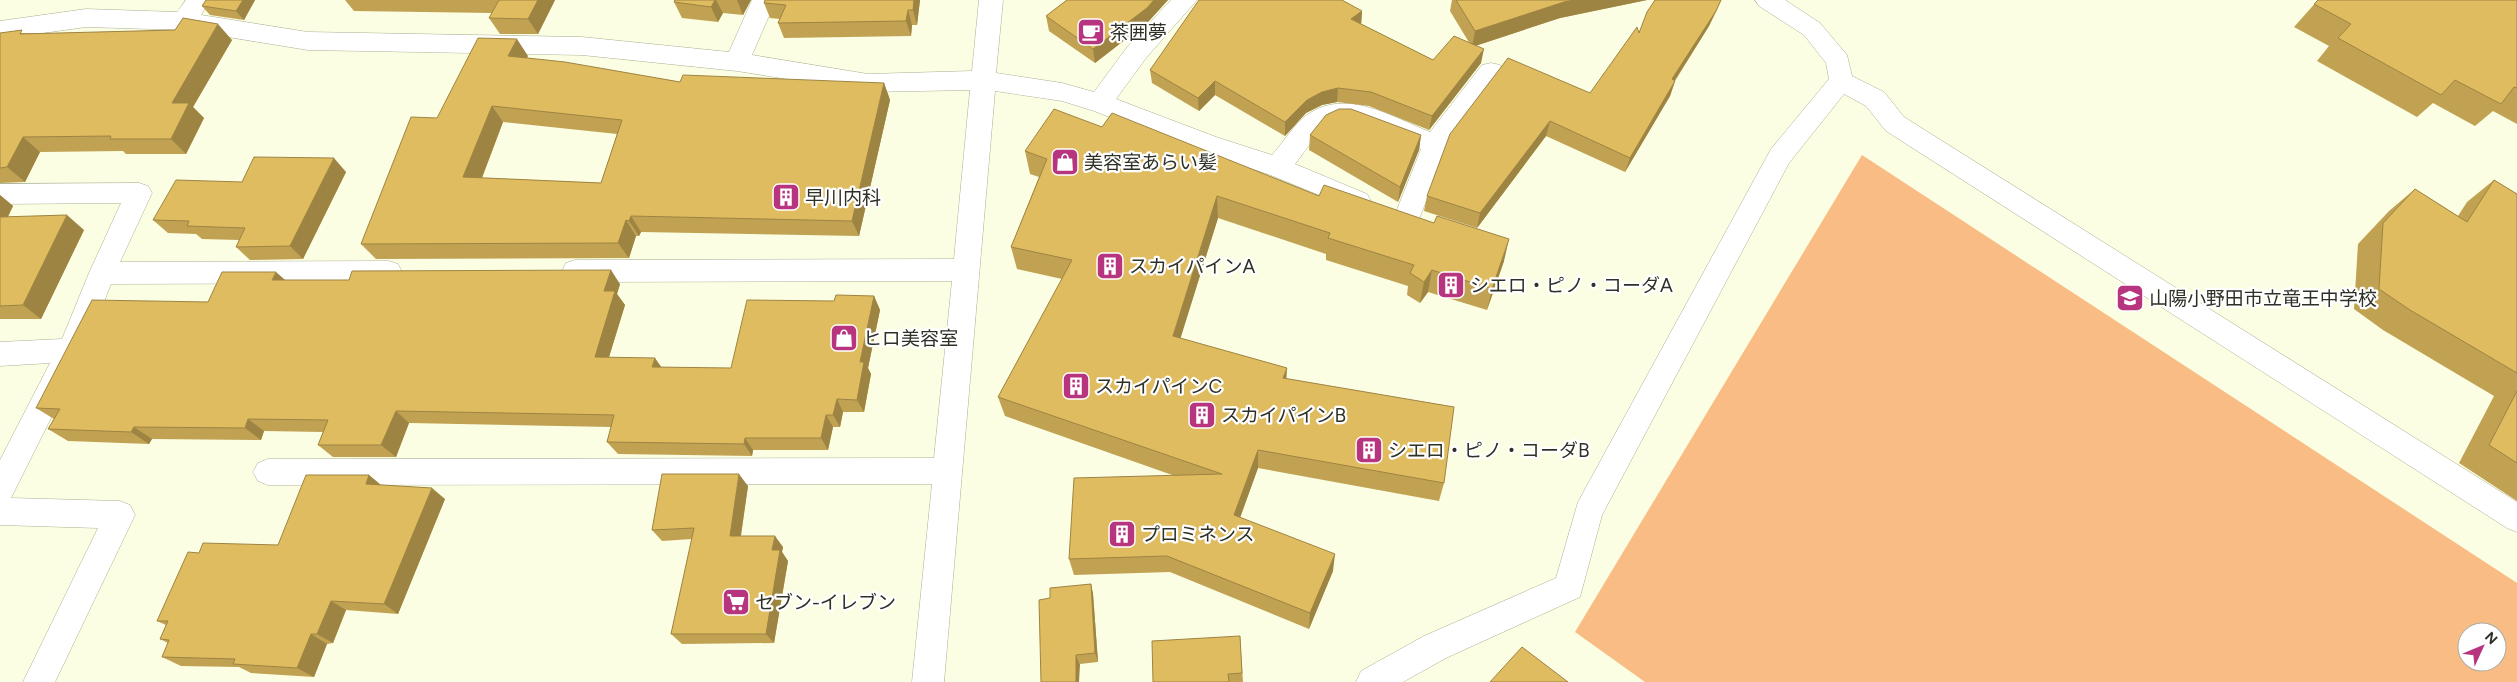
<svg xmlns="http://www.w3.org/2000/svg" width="2517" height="682" font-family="Figtree,'Noto Sans JP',sans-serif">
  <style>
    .green { fill: #f8bc84; fill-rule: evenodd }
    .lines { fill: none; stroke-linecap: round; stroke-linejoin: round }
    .minor-casing { stroke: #abaf94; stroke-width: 1 }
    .minor { fill: #fff; fill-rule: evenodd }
    .wall { fill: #c1a253; fill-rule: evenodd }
    .shaded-wall { fill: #9d8443 }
    .building { fill: #e0bc60; stroke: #9d8443; fill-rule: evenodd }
    .labels { text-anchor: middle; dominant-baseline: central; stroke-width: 4.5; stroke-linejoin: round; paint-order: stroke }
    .poi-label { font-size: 19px; fill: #2f3026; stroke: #fff; text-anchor: start }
  </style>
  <rect width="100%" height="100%" fill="#fbfee2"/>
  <!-- green -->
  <path class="green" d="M1862,155L2517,583V682H1645L1575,632ZM2467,632H2497V662H2467Z"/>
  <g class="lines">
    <!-- minor casing -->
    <g class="minor-casing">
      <path id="minor" d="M186,0H210L201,15L308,32L582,37L729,52L752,0H776L752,55L868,74L972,71L979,0H1003L996,73L1062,83L1094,92L1128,46L1171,0H1197L1146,58L1116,99L1216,137L1272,155C1283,143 1294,124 1307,115C1346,87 1392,117 1430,132L1482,65L1491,63L1500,65L1503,72L1446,148L1420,217L1416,224L1407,228L1398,224L1394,217L1421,149C1396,139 1349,112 1325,128C1314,136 1304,153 1295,164L1367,194L1371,201L1367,208L1358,211L1268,174L1198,151L1094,111L1062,101L995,91L944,682H912L932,484L268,485L258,481L253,472L258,463L268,459L934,458L952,281L575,282L566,279L562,271L566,263L575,260L954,259L970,90L868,92L737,71L582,55L308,50L184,30L86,27L0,39V21L86,9L177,12Z
        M1755,0H1785L1820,23L1847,55L1852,76L1884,92L1904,117L2517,502V532L2507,528L1886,131L1866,106L1844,94L1789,163L1602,515L1580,597L1446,658L1403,682H1356L1361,671L1424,636L1556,578L1578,502L1771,149L1829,79L1826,63L1804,35L1759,6Z
        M139,183L148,186L152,193L120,262L389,261L398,264L402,272L398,280L389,283L111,284L85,350L11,498L120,501L130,505L135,515L55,682H23L98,528L0,525V460L50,363L0,366V342L62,339L89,273L121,203L0,204V184Z"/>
    </g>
    <!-- minor -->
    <use href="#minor" class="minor"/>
  </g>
  <!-- wall -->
  <path class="wall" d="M206,0H255L244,20L210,15L202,6Z
    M345,0H555L538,34H500L489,18L492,13L354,11Z
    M675,0H751L743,15L723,13L718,22L682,18L674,2Z
    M765,0H920L917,25H912L911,36L784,38L778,23L780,19L770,18L764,3Z
    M1067,0H1168L1148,22L1095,63L1049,31L1046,16Z
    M1452,0H1647L1560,18L1475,46L1481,63L1429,130L1369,106L1337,102L1322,105L1306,113L1285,136L1215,95L1199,111L1152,83L1150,70L1362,11L1361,24L1433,60L1470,44L1450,11Z
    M2318,0H2517V124L2493,111L2475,126L2433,103L2417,117L2317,61L2329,46L2294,27Z
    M1717,10L1709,26L1675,81L1670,96L1625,172L1546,136L1477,228L1424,211L1427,196L1590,93L1639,33Z
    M0,33H25L232,40L193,107L204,118L186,154H126L123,151L40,152L25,182L0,183Z
    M528,56L527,58L680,82L884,83L890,100L859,236L641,232L639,236H636L629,258L376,259L361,244L437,118ZM503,122L617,134L601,183L482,178Z
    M1102,127L1319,196L1504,261L1487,310L1428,292L1420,303L1407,295L1408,286L1326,260V254L1218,218L1180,338L1287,379L1444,483L1439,501L1258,468L1240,517L1333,571L1309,629L1170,572L1074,575L1069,559L1175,476L1005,416L998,397L1062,279L1017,269L1011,247L1039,177L1030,174L1025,151Z
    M1310,135H1421L1419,150L1398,202L1309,150Z
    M346,172L303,259L250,260L236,247L239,240L202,239L196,234L168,233L153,220L242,182Z
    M2494,180L2517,194V501L2459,463L2494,396L2383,330L2354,309L2358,244L2389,211L2415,189L2458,216L2467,202Z
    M0,195L13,206L8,217L84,230L41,319H0Z
    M285,280L620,284L617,294L625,305L609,357L661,368H731L834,301L874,296L880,310L868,368L871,374L864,412H843L840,427H833L828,450H753L752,456L618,454L607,442L611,427L409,423L396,457H333L318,445L323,432L264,431L261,440L152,439L149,444L68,441L48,429L54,419L36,408L208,302Z
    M369,475L381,485L445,499L398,614L346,610L333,643L327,644L314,677L251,673L239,667L181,666L162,657L168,643L160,639L166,625L157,621L199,553L278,545Z
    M748,486L741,536L783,547L782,552L788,561L774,643L682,644L671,634L692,539L662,541L652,530Z
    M1091,584L1093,594L1098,662L1080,664L1050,598Z
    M1240,636L1243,682H1153Z"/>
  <!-- shaded-wall -->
  <path class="shaded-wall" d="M243,0H255L244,20L236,11Z
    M538,0H555L538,34L528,19Z
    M715,0H716L723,13L718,22L711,7Z
    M737,0H751L743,15Z
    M914,0H920L917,25L913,10Z
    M1154,0H1168L1148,22L1095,63L1093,49Z
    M1574,0H1647L1560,18L1472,47L1475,31L1564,2Z
    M1721,0L1709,26L1666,94L1672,79Z
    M908,10L912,25L911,36L906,21Z
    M1362,11L1361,26L1351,19Z
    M218,24L232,40L193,107L204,118L186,154L171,139L172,103Z
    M517,39L528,56L519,73L508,56Z
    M1484,49L1481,63L1429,130L1432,116Z
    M1215,81V95L1199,111L1198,98Z
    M1675,81L1670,96L1625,172L1630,158Z
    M884,83L890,100L859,236L852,221Z
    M1338,88L1337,102L1322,105L1306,113L1285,136V122L1307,100L1322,92Z
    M492,106L503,122L476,193L463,177Z
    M1550,121L1546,136L1477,228L1480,213Z
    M1421,135L1419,150L1398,202L1400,187Z
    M23,137L40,152L25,182L7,167Z
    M334,158L346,172L303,259L290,246Z
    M0,195L13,206L0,232Z
    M1217,196L1218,218L1175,356L1173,336Z
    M67,215L84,230L41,319L23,305Z
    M631,216L641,232L639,236L629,221Z
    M626,220L636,236L629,258L618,243Z
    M1509,239L1504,261L1487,310L1492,289Z
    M611,270L620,284L617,294L625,305L605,370L595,357L604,291Z
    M1432,270L1428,292L1420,303L1424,282Z
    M276,272L291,285L272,280Z
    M874,296L880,310L868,368L871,374L864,412L857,400L860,362Z
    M655,358L664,371L652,367Z
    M1287,368L1286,388L1283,378Z
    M837,399L843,412L840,427L833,415Z
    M396,411L409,423L396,457L381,445Z
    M826,415L833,427L828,450L821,438Z
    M248,419L264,431L261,440L245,428Z
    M134,427L152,439L149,444L131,432Z
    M745,438L753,450L752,456L744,444Z
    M1258,450V468L1235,532L1234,515Z
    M739,474L748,486L739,547L730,536Z
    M369,475L383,487L366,484Z
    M432,488L445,499L398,614L384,604Z
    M775,536L783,547L782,552L788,561L774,643L766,634L772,550Z
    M1335,554L1333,571L1309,629L1310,613Z
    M1091,584L1093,594L1098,662L1095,653Z
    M331,601L346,610L333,643L317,634Z
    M311,634L327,644L314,677L297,668Z
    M1076,655L1080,664L1079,682H1076Z"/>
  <!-- building -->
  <path class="building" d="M206,0H243L236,11L202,6Z
    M499,0H538L528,19L489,18Z
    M675,0H715L711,7L674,2Z
    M765,0H914L913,10H908L906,21L778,23L786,5L764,3Z
    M1067,0H1154L1147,8L1093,49L1046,16Z
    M1199,0H1342L1362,11L1351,19L1433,60L1454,36L1484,49L1432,116L1371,92L1338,88L1322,92L1307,100L1285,122L1215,81L1198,98L1150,70Z
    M1456,0H1574L1564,2L1475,31Z
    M1655,0H1721L1716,11L1672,79L1675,81L1630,158L1550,121L1480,213L1427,196L1450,134L1508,58L1590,93L1637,27L1639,33L1647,12Z
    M2318,0H2517V88L2514,87L2501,104L2455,80L2441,95L2338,38L2351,24L2314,4Z
    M183,18L218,24L172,103H189L171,139H110L111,136L23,137L7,167L0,168V33L22,30L20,34L175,30Z
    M478,38L517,39L508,56L565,62L680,82L683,75L884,83L852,221L631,216L629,221L626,220L618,243L361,244L411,117L437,118ZM492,106L622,120L601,183L463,177Z
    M1054,109L1102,127L1112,113L1319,196L1324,185L1434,223L1437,216L1509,239L1492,289L1432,270L1424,282L1410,273L1414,265L1328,238L1330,233L1217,196L1173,336L1287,368L1283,378L1454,407L1444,483L1258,450L1234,515L1335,554L1310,613L1167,556L1069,559L1074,478L1222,474L998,397L1072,260L1011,247L1047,159L1025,151Z
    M1339,109H1351L1421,135L1400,187L1310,135L1326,115Z
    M254,157L334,158L290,246L236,247L245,228L187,226L189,221L153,220L176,180L242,182Z
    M2494,180L2517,194V373L2410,310L2379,289L2383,223L2415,189L2467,222Z
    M67,215L23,305L0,306V217Z
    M611,270L604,291H615L595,357L655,358L652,367L731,368L747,300L834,301L836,295L874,296L860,362H864L857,400L837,399L833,415H826L821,438H745L744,444L607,442L614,415L396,411L381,445H318L328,420L248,419L245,428L134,427L131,432L48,429L60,409L36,408L92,300L208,302L222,272H276L272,280H349L352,271Z
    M2517,391V463L2489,445Z
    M662,474H739L730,536H775L772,550H780L766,634H671L694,528L652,530Z
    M306,475H369L366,484L432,488L384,604L331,601L317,634H311L297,668L233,664L235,659L162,657L169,640L160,639L168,621H157L188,552L199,553L203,543L278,545Z
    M1091,584L1095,653L1076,655V682H1041L1039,600L1050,598V588Z
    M1240,636L1242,673L1228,674L1229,682H1153L1152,641Z
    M1522,647L1568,682H1490Z"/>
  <!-- icons -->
  <defs>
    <g id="cafe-square" transform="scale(1.4375)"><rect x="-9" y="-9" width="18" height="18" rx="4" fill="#b7357e" stroke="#fff"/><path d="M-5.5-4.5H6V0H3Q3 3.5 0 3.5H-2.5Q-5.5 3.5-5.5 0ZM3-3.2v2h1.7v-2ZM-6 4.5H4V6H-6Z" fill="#fff"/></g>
    <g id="shop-square" transform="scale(1.4375)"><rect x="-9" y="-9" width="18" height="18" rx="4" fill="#b7357e" stroke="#fff"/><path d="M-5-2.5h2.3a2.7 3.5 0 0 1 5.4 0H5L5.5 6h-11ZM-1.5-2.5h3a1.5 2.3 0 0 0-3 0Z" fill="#fff"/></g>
    <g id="building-square" transform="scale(1.4375)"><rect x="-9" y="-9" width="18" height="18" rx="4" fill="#b7357e" stroke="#fff"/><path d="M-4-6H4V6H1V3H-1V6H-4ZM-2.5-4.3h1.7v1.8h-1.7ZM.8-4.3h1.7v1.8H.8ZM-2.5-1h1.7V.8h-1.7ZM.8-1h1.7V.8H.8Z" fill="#fff"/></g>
    <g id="school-square" transform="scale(1.4375)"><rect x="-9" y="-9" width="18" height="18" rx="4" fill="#b7357e" stroke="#fff"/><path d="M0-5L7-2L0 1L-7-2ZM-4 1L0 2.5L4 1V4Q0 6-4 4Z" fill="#fff"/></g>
    <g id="supermarket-square" transform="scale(1.4375)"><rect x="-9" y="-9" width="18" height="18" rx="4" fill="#b7357e" stroke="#fff"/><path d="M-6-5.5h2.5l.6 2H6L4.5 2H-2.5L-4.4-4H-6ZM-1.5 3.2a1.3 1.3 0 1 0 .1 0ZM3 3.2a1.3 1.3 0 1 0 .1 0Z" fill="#fff"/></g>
  </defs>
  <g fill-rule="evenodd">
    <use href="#cafe-square" x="1091" y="32"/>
    <use href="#shop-square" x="1065" y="162"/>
    <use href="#building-square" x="786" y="197"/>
    <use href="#building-square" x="1110" y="266"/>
    <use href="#building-square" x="1451" y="285"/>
    <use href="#school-square" x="2130" y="298"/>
    <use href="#shop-square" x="844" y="338"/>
    <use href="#building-square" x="1076" y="386"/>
    <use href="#building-square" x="1202" y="415"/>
    <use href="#building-square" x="1369" y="450"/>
    <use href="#building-square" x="1122" y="534"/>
    <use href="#supermarket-square" x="736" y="602"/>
  </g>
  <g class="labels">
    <!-- poi labels -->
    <g class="poi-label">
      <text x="1110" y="32">茶囲夢</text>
      <text x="1084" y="162">美容室あらい髪</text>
      <text x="805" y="197">早川内科</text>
      <text x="1129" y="266">スカイパインA</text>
      <text x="1470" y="285">シエロ・ピノ・コーダA</text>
      <text x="2149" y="298">山陽小野田市立竜王中学校</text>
      <text x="863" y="338">ヒロ美容室</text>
      <text x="1095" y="386">スカイパインC</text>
      <text x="1221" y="415">スカイパインB</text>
      <text x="1388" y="450">シエロ・ピノ・コーダB</text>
      <text x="1141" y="534">プロミネンス</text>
      <text x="755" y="602">セブン-イレブン</text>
    </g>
  </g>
  <!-- north arrow -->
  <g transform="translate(2482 647) rotate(46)"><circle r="24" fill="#ffffff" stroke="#acaca8"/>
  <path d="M0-4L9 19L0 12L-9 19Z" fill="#b7357e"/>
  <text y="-8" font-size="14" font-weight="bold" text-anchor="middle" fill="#2f3026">N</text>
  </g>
</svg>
